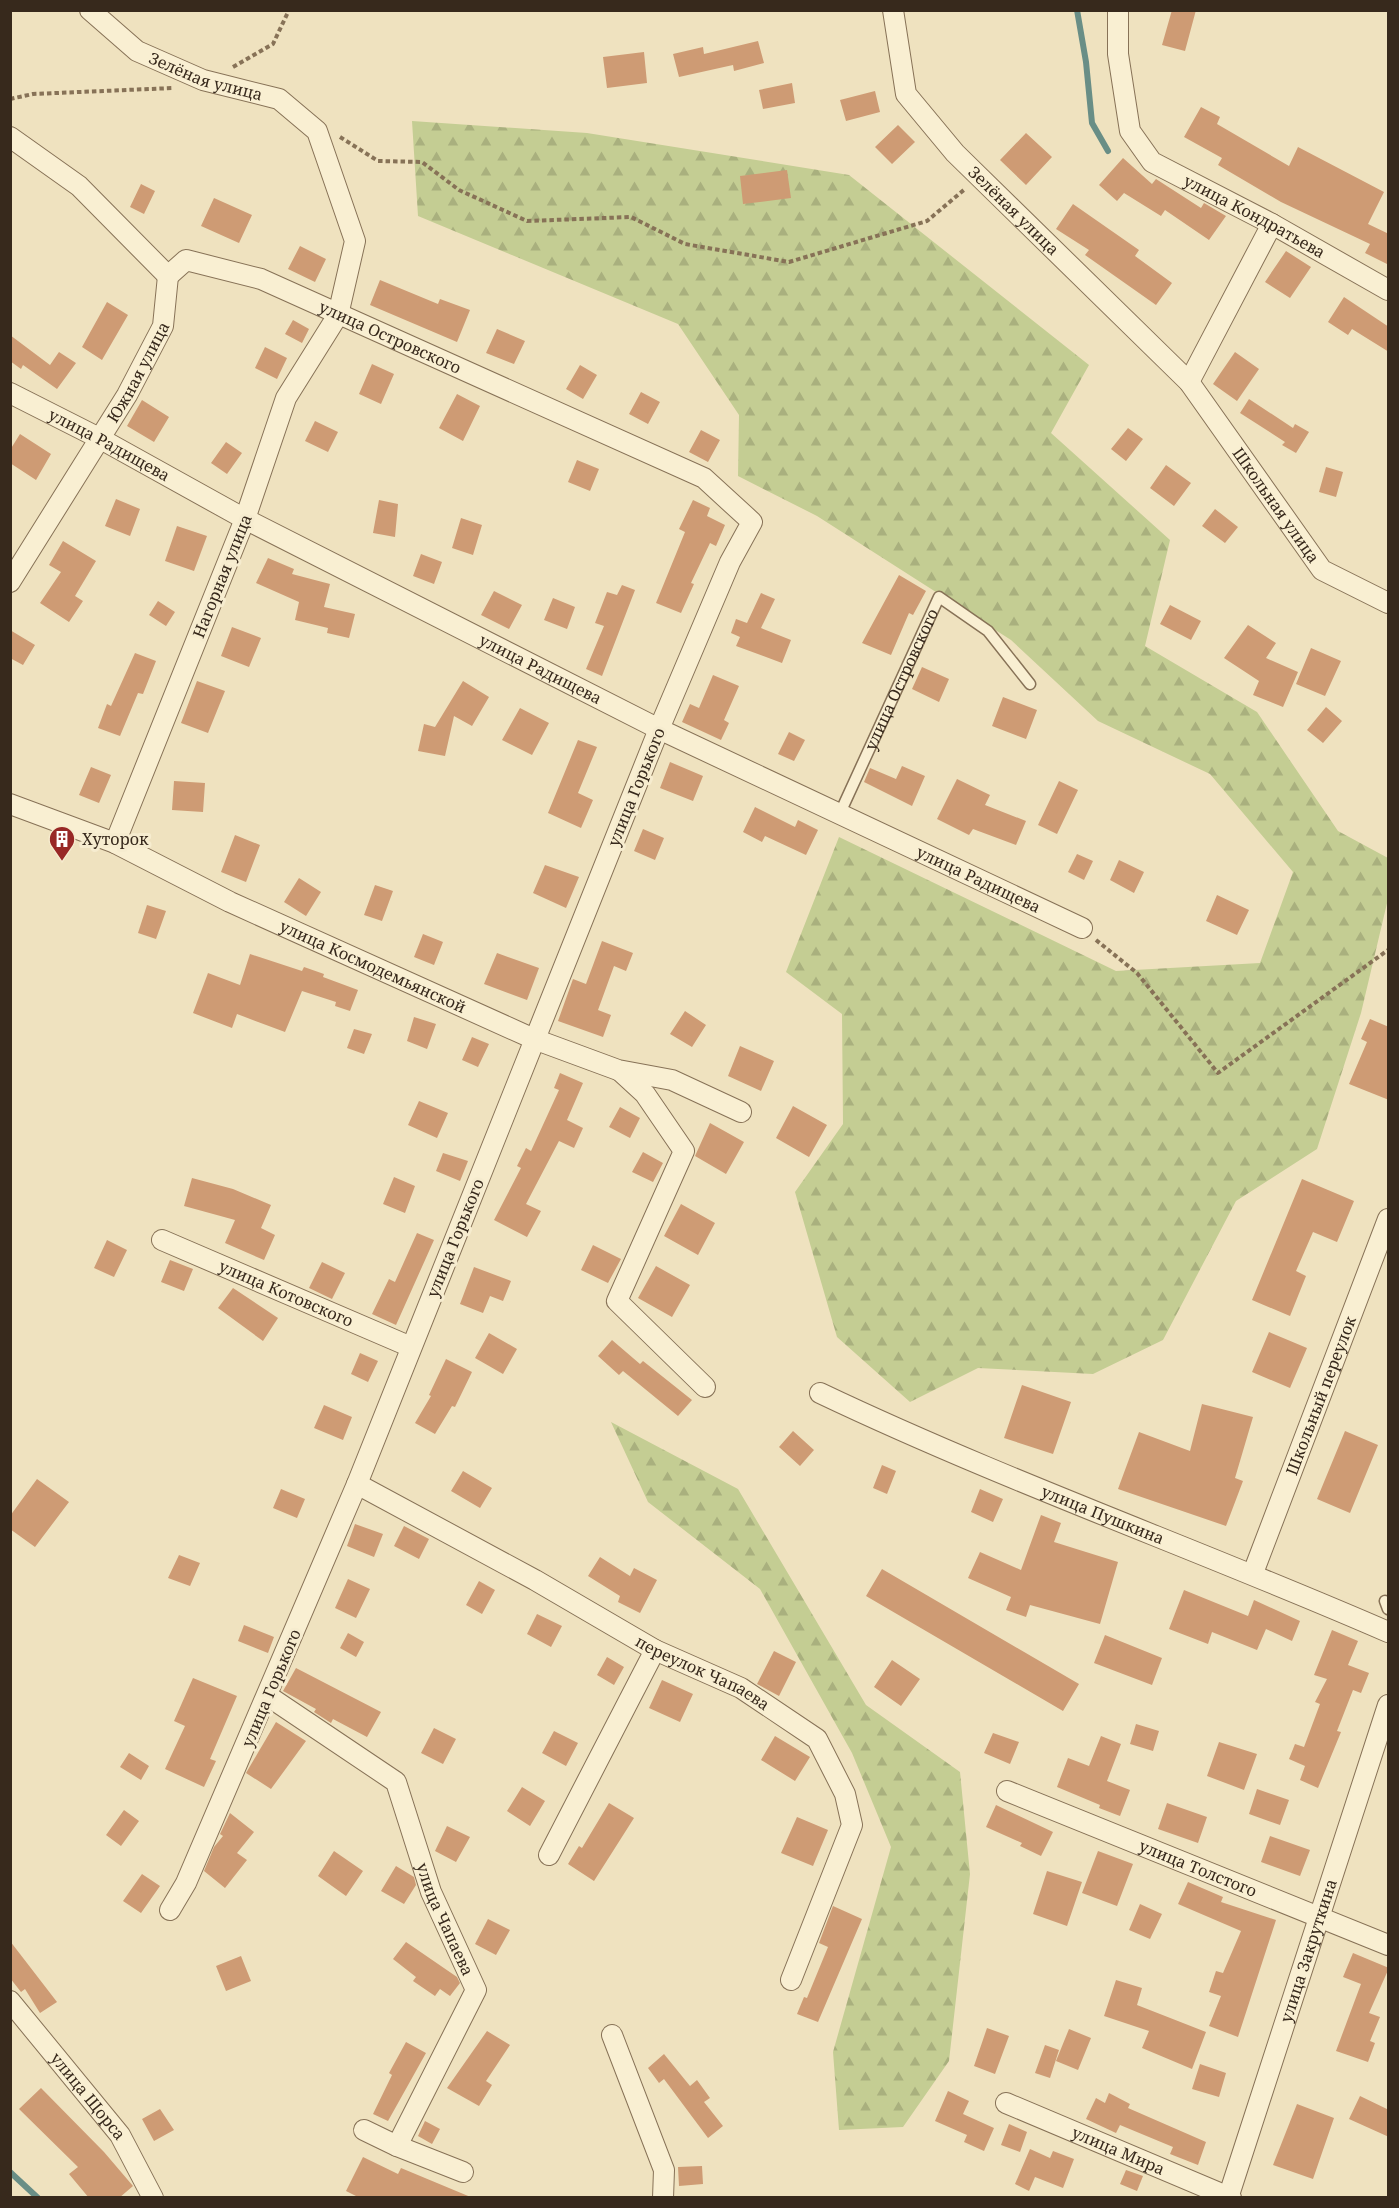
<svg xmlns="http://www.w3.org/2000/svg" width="1399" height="2208" font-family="'Noto Serif',serif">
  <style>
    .forest { fill: url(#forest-firs) }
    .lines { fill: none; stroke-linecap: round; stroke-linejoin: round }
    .stream { stroke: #698e86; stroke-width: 6 }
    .building { fill: #ce9b74 }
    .lane-casing { stroke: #877257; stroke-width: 13 }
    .street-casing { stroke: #877257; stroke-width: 22 }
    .path { stroke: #877257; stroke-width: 4; stroke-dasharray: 4.5 3; stroke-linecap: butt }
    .lane { stroke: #f9efd2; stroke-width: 10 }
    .street { stroke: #f9efd2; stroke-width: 20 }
    .labels { text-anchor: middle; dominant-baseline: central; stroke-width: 6; stroke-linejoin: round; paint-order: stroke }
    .street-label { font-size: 16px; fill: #37291c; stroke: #f6eccf }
    .poi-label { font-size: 16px; fill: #37291c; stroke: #f6eccf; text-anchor: start }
  </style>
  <defs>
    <pattern id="forest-firs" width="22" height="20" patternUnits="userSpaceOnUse" patternTransform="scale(1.5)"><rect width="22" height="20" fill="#c4cd93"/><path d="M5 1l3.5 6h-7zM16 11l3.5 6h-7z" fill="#a9b07e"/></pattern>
  </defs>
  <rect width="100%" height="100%" fill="#efe2bf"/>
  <!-- forest -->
  <path class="forest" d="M412,121L587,133L849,175L1089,365L1051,433L1170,540L1145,646L1257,712L1338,831L1388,858V899L1361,1013L1317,1149L1236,1201L1163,1340L1093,1374L978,1368L910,1402L837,1337L795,1192L843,1124L842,1014L786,972L839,837L1116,971L1260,963L1293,872L1210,774L1098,721L1011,640L817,516L738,476L739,415L678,324L418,216Z
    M611,1422L738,1489L866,1705L960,1772L970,1874L949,2061L903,2127L839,2130L833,2052L891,1847L852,1753L760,1589L648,1502Z"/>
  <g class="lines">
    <!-- stream -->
    <path class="stream" d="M1077,10L1086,62L1092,123L1108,151
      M10,2172L38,2198"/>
  </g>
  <!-- building -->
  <path class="building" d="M1172,10H1196L1185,51L1162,45Z
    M758,41L764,63L734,71L733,65L679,77L673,54L703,47L704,54Z
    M644,52L647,83L607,88L603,57Z
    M792,83L795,103L763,109L759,90Z
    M875,91L880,112L846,121L840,100Z
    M1201,107L1220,117L1217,124L1289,166L1298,147L1384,192L1368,224L1389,234V265L1365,253L1370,244L1281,202L1218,165L1222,158L1184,137Z
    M898,125L915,142L892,164L875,147Z
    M1026,133L1052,157L1026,185L1000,160Z
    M1123,158L1152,184L1156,179L1201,208L1204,203L1226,216L1209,240L1165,210L1161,216L1124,193L1117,201L1099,185Z
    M787,170L791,198L743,204L740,176Z
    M141,184L155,191L144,214L130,207Z
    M214,198L252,215L239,243L201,226Z
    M1073,204L1139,250L1135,256L1172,283L1156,305L1085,255L1089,250L1056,229Z
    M300,246L326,259L315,282L288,269Z
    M1286,251L1311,267L1290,298L1265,282Z
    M380,280L438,304L440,299L470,310L457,342L370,305Z
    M1344,297L1389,327V352L1352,329L1348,335L1328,322Z
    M107,302L128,315L102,360L82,347Z
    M293,320L309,329L302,343L285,334Z
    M497,329L525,341L514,364L486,353Z
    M10,335L50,365L59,352L76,363L57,389L23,365L21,369L10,361Z
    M265,347L287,358L277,379L255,368Z
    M1235,352L1259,369L1237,401L1213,384Z
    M372,364L394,374L381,404L359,394Z
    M580,365L597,375L583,399L566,389Z
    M641,392L660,402L648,424L629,414Z
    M457,394L480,406L463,441L439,428Z
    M1249,399L1293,428L1295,424L1309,432L1296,453L1282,445L1285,442L1240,413Z
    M142,400L169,417L154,442L127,426Z
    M315,421L338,432L328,452L305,441Z
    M1128,428L1143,439L1126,461L1111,449Z
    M701,430L720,440L708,462L689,452Z
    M20,434L51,454L36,480L10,463V450Z
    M226,442L242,453L227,474L211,463Z
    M577,460L599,469L590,491L568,482Z
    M1166,465L1191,483L1174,506L1150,488Z
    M1326,467L1343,472L1336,497L1319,492Z
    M116,499L140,509L130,536L105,526Z
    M379,500L398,504L395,537L373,533Z
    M693,500L710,508L707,516L725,525L716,546L710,543L691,583L694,584L681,613L656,603L685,532L679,529Z
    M1215,509L1238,527L1225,543L1202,526Z
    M461,518L482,525L473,555L452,548Z
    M177,526L207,536L194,571L165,561Z
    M63,541L96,561L75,596L83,601L69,622L40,603L61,572L49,565Z
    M421,554L442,562L434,584L413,576Z
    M268,558L294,569L292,574L330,584L324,607L355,614L349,638L327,633L328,628L295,620L299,602L256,583Z
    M899,575L926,591L913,615L909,613L891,655L862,643Z
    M622,585L635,590L602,676L586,669L604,626L595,623L607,592L617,595Z
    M494,591L522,605L509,629L481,615Z
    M761,593L775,599L761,628L791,640L782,663L736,646L740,637L731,633L736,619L747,623Z
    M553,598L575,607L567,629L544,620Z
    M158,601L175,612L166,626L149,615Z
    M1170,605L1201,621L1191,640L1160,624Z
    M1248,625L1276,643L1266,658L1298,672L1283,707L1253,695L1259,681L1224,658Z
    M232,627L261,638L249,667L221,656Z
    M10,630L35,645L23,665L10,658Z
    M1311,648L1341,661L1325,696L1296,684Z
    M135,653L156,661L143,694L138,693L120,736L98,728L107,704L111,706Z
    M922,667L949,679L939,702L912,689Z
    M713,675L739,686L724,720L729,723L721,740L682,722L690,704L699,708Z
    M197,681L225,691L208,733L181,723Z
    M463,681L489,697L472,726L454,716L445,756L418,751L424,724L435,727Z
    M1003,697L1037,710L1026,739L992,726Z
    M1326,707L1342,721L1323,743L1307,730Z
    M520,708L549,723L532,755L502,740Z
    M789,732L805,740L794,761L778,754Z
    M578,740L597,747L578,793L593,800L581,828L548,813Z
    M670,762L703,776L693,801L660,788Z
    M902,766L925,776L912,806L864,782L870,768L896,779Z
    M91,767L111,775L99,803L79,795Z
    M957,779L990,795L985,805L1026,821L1016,845L973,829L969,835L937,819Z
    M174,781L205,783L203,812L172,810Z
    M1059,781L1078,790L1057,834L1038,825Z
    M755,807L795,827L798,820L818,830L806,855L765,836L762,842L743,832Z
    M643,829L664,838L655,860L634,851Z
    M235,835L260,845L246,882L221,872Z
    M1077,854L1093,861L1084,880L1068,872Z
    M1119,860L1144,872L1134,893L1110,880Z
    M545,865L579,877L566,908L533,893Z
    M299,878L321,892L306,916L284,902Z
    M375,885L393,891L382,921L364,915Z
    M1217,895L1249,910L1237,935L1206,921Z
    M147,905L166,911L156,939L138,933Z
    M423,934L443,942L434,965L414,957Z
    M602,941L633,953L626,971L614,966L598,1010L611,1015L603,1037L558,1021L573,979L586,984Z
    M497,953L539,968L527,1000L484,984Z
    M250,954L302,971L304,967L324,974L323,977L358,990L350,1011L335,1006L336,1002L302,991L285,1032L237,1014L232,1028L193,1013L208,973L240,985Z
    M685,1011L706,1025L692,1047L670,1034Z
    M414,1017L436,1024L427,1049L407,1041Z
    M1370,1019L1389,1027V1100L1349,1084L1367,1042L1361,1039Z
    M354,1029L372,1034L364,1054L347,1048Z
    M472,1037L489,1044L478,1067L462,1060Z
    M740,1046L774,1061L761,1091L728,1076Z
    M560,1073L583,1083L567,1120L583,1128L574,1148L559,1141L526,1204L541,1211L527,1237L494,1220L521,1168L517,1166L526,1148L531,1151L559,1090L554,1088Z
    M419,1101L448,1113L437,1138L408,1125Z
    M793,1106L827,1125L809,1157L776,1138Z
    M620,1107L640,1118L630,1138L609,1127Z
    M710,1123L744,1142L726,1174L695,1156Z
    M643,1152L663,1163L653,1182L632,1172Z
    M443,1153L468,1161L460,1181L436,1171Z
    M394,1177L415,1186L405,1213L383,1204Z
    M192,1178L233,1189L271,1205L261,1228L275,1235L264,1260L225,1243L235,1220L184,1206Z
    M1302,1179L1354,1201L1337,1242L1313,1232L1296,1271L1306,1276L1290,1316L1252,1300Z
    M681,1204L715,1223L698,1255L664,1236Z
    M417,1233L434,1240L396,1325L372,1314L389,1279L395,1282Z
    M107,1240L127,1250L114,1277L94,1268Z
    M593,1245L621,1259L608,1283L581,1270Z
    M170,1260L193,1269L184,1291L161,1282Z
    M322,1262L345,1273L332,1299L309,1288Z
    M656,1266L690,1285L672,1317L638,1298Z
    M474,1267L511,1281L503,1301L490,1296L483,1313L460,1304Z
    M233,1288L278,1318L263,1341L218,1308Z
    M1269,1332L1307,1348L1290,1388L1252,1372Z
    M489,1333L517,1349L503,1374L475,1358Z
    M612,1340L640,1364L643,1361L692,1400L678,1416L623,1371L619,1375L598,1356Z
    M360,1353L378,1361L368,1382L351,1374Z
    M446,1359L472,1372L455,1407L452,1406L435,1434L415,1423L431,1396L429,1395Z
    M1022,1385L1071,1402L1053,1454L1004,1438Z
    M1202,1404L1253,1417L1235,1478L1243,1481L1226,1526L1118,1489L1139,1432L1190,1451Z
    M324,1405L352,1417L343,1440L314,1428Z
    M793,1431L814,1450L800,1466L779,1447Z
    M1345,1431L1378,1445L1350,1513L1317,1499Z
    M882,1465L896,1471L887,1494L873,1488Z
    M463,1471L492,1488L480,1508L451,1491Z
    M37,1479L69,1502L35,1547L10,1529V1516Z
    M281,1489L305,1499L297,1518L273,1508Z
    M980,1489L1003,1499L993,1522L971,1512Z
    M1041,1515L1061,1523L1054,1542L1118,1562L1100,1624L1030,1605L1026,1617L1006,1610L1011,1597L968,1578L980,1552L1021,1570Z
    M355,1524L383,1534L374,1557L347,1546Z
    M404,1526L429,1539L419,1559L394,1546Z
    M179,1555L200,1563L190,1586L168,1578Z
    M600,1557L630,1576L634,1568L657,1580L640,1613L618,1602L620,1596L588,1576Z
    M882,1569L1079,1684L1063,1711L866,1596Z
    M348,1579L370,1589L356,1618L335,1608Z
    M479,1581L495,1590L482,1614L466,1605Z
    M1184,1590L1248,1616L1254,1600L1300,1621L1292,1641L1266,1629L1257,1650L1212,1632L1208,1644L1169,1629Z
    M537,1614L562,1626L551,1647L527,1634Z
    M244,1625L274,1637L268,1653L238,1641Z
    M1332,1630L1358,1641L1348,1665L1369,1673L1361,1693L1353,1690L1337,1731L1341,1732L1318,1788L1300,1780L1305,1766L1289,1759L1295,1744L1304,1747L1320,1704L1315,1702L1327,1679L1314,1675Z
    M348,1633L364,1642L356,1657L340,1648Z
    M1105,1635L1162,1658L1152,1685L1094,1663Z
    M774,1651L796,1662L779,1696L757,1684Z
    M607,1657L624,1667L614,1685L597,1675Z
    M892,1660L920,1679L901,1706L874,1687Z
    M296,1668L381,1712L367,1737L333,1719L331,1723L314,1712L316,1709L283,1691Z
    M193,1678L237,1696L210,1759L216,1761L204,1787L165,1769L185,1726L174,1721Z
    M662,1680L693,1694L680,1722L649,1708Z
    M276,1722L306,1741L271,1789L246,1773Z
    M1136,1724L1159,1731L1153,1751L1130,1744Z
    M434,1728L456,1739L443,1764L421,1753Z
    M554,1731L578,1743L566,1766L542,1753Z
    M993,1733L1019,1742L1010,1764L984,1753Z
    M775,1736L810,1757L795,1781L761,1760Z
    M1101,1736L1121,1744L1107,1781L1130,1790L1120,1816L1099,1808L1100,1805L1057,1787L1068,1758L1089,1766Z
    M1219,1742L1257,1754L1244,1790L1207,1776Z
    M129,1753L149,1766L141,1780L120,1767Z
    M522,1787L545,1801L530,1826L507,1811Z
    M1257,1789L1289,1800L1280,1825L1249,1814Z
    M609,1803L634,1818L594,1881L568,1864L579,1846L582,1848Z
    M1167,1803L1207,1817L1198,1843L1158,1829Z
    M996,1805L1053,1832L1041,1856L1020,1846L1022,1843L986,1827Z
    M124,1810L139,1821L121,1846L106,1835Z
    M230,1813L254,1832L237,1853L247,1860L225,1888L204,1871L214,1847L223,1836L220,1834Z
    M797,1817L828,1830L813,1866L781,1853Z
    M447,1826L470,1837L456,1862L435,1851Z
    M1270,1836L1310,1850L1300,1876L1261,1862Z
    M334,1851L363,1871L346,1896L318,1876Z
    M1098,1851L1133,1864L1117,1906L1082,1893Z
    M396,1866L414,1877L416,1885L404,1904L381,1891Z
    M1047,1871L1082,1882L1067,1926L1033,1914Z
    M142,1874L160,1886L141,1913L123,1901Z
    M1188,1882L1223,1897L1221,1902L1276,1920L1238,2037L1209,2026L1221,1996L1209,1992L1216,1971L1223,1973L1241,1931L1178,1904Z
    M1140,1904L1162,1914L1150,1939L1129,1930Z
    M833,1906L862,1919L818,2022L797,2014L804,1997L807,1998L828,1947L819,1943Z
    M488,1919L510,1930L496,1955L475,1944Z
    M10,1941L57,2002L40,2013L25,1989L21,1992L10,1978Z
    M406,1942L457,1977L460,1983L450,1996L440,1989L435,1996L413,1981L416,1977L393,1959Z
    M1353,1953L1389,1968L1369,2013L1380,2017L1370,2041L1375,2043L1368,2062L1336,2051L1361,1984L1343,1977Z
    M241,1956L251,1981L226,1991L216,1966Z
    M1116,1980L1142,1988L1137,2005L1206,2032L1192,2069L1142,2048L1149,2031L1104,2016Z
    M987,2028L1009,2036L995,2074L974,2066Z
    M1069,2029L1091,2038L1078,2070L1056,2061Z
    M487,2031L510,2045L486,2081L492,2085L479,2106L447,2088Z
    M406,2042L426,2053L388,2121L373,2114L392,2075L389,2073Z
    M1045,2045L1059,2050L1050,2078L1035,2073Z
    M664,2054L690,2086L697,2080L710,2098L704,2102L723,2126L708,2138L664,2079L659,2083L648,2068Z
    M1200,2064L1226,2073L1219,2097L1192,2089Z
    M41,2088L104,2152L133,2186L119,2198H89L69,2174L78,2167L19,2109Z
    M948,2091L969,2101L963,2114L994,2128L984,2151L964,2142L967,2135L935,2121Z
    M1109,2093L1130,2104L1128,2108L1206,2142L1198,2165L1170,2154L1173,2147L1120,2125L1116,2133L1086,2119L1096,2098L1105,2103Z
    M1360,2096L1389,2110V2137L1349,2119Z
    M1297,2104L1334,2118L1313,2179L1273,2165Z
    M160,2109L174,2130L154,2141L142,2119Z
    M425,2121L440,2129L432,2144L418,2136Z
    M1009,2124L1027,2132L1020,2152L1001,2145Z
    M1030,2149L1050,2158L1053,2151L1074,2159L1063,2188L1035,2177L1029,2191L1015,2184Z
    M363,2157L398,2174L401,2168L473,2198H360L346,2191Z
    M702,2166L703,2184L679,2186L678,2167Z
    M1126,2170L1143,2176L1137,2191L1120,2184Z"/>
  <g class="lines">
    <!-- lane casing -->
    <g class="lane-casing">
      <g id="lane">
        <path id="s1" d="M840,813L939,597L988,631L1030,684"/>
        <path d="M1385,1601L1388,1609"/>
      </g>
    </g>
    <!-- street casing -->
    <g class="street-casing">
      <g id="street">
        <path id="s2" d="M90,10L137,51L203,80L279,99L317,131L355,241L338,315L286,398L245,519L115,843"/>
        <path id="s3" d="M893,10L906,94L955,153L1189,382L1322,570L1388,603"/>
        <path id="s4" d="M1118,10V54L1130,131L1152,162L1272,224L1388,290"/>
        <path d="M10,137L79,186L168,276"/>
        <path id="s5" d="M168,276L186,260L261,279L704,478L752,522L730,562L659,729L357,1484L186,1883L170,1910"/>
        <path d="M1189,382L1272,224"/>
        <path id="s6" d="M10,393L99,438L245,519L659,729L1082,928"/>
        <path id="s7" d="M10,582L127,395L163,326L168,276"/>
        <path id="s8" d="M10,804L115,843L230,902L534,1039L618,1070L672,1080L741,1112"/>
        <path d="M620,1071L645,1094L684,1151L617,1301L705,1387"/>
        <path id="s9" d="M162,1240L411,1347"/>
        <path id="s10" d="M820,1393C1005,1481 1200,1550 1388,1632"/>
        <path id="s11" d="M357,1484L535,1580L655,1650L741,1688L817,1739L845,1794L852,1825L791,1980"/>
        <path id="s12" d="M1253,1573L1388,1219"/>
        <path id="s13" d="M268,1696L396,1782L431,1892L476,1990L397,2146"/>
        <path id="s14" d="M1007,1791L1388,1945"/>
        <path d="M549,1855L655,1650"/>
        <path id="s15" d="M10,2001L120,2135L153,2198"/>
        <path d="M612,2035L664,2170L663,2198"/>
        <path id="s16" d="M1006,2103L1231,2198"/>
        <path d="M364,2130L397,2146L463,2172"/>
        <path id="s17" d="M1228,2198L1388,1705"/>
      </g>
    </g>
    <!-- path -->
    <path class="path" d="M233,67L273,44L289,10
      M10,99L33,94L173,88
      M340,137L378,161L422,162L459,190L527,221L631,217L685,244L789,262L927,221L965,189
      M1096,940L1137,973L1218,1073L1388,950"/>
    <!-- lane -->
    <use href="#lane" class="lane"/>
    <!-- street -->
    <use href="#street" class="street"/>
  </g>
  <!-- icons -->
  <defs>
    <g id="building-pin" transform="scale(1.35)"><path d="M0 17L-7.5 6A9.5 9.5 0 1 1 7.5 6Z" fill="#982826" stroke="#f6eccf"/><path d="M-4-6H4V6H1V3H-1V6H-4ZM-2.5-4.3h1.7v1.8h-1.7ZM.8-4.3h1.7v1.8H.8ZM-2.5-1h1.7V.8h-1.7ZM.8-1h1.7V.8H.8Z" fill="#fff"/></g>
  </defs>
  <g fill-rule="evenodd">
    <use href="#building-pin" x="62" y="839"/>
  </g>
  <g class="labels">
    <!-- street labels -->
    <g class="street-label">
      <text stroke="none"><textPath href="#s2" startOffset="136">Зелёная улица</textPath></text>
      <text stroke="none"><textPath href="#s3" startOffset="244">Зелёная улица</textPath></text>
      <text stroke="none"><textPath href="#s4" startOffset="276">улица Кондратьева</textPath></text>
      <text stroke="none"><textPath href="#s5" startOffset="243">улица Островского</textPath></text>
      <text stroke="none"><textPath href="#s7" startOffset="246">Южная улица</textPath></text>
      <text stroke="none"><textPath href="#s6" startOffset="112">улица Радищева</textPath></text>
      <text stroke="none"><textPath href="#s3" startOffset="640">Школьная улица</textPath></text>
      <text transform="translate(222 576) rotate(-68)">Нагорная улица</text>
      <text stroke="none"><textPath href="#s6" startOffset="598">улица Радищева</textPath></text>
      <text stroke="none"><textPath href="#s1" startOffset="147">улица Островского</textPath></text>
      <text transform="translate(636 787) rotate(-68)">улица Горького</text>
      <text stroke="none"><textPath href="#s6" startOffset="1084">улица Радищева</textPath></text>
      <text stroke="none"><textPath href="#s8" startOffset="398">улица Космодемьянской</textPath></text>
      <text transform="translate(455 1238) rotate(-68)">улица Горького</text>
      <text stroke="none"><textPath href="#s9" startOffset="135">улица Котовского</textPath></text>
      <text stroke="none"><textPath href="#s12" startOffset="190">Школьный переулок</textPath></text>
      <text stroke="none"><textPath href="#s10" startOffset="308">улица Пушкина</textPath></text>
      <text stroke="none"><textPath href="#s11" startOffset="394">переулок Чапаева</textPath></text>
      <text transform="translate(271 1688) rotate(-67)">улица Горького</text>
      <text stroke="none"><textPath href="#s14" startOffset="206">улица Толстого</textPath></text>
      <text stroke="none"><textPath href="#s13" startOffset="300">улица Чапаева</textPath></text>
      <text stroke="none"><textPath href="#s17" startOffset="260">улица Закруткина</textPath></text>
      <text stroke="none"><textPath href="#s15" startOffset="123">улица Щорса</textPath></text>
      <text stroke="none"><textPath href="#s16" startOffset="122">улица Мира</textPath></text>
    </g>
    <!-- poi labels -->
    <g class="poi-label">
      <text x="82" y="839">Хуторок</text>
    </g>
  </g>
  <!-- border -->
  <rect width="1399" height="2208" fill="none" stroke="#37291c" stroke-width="24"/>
</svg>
